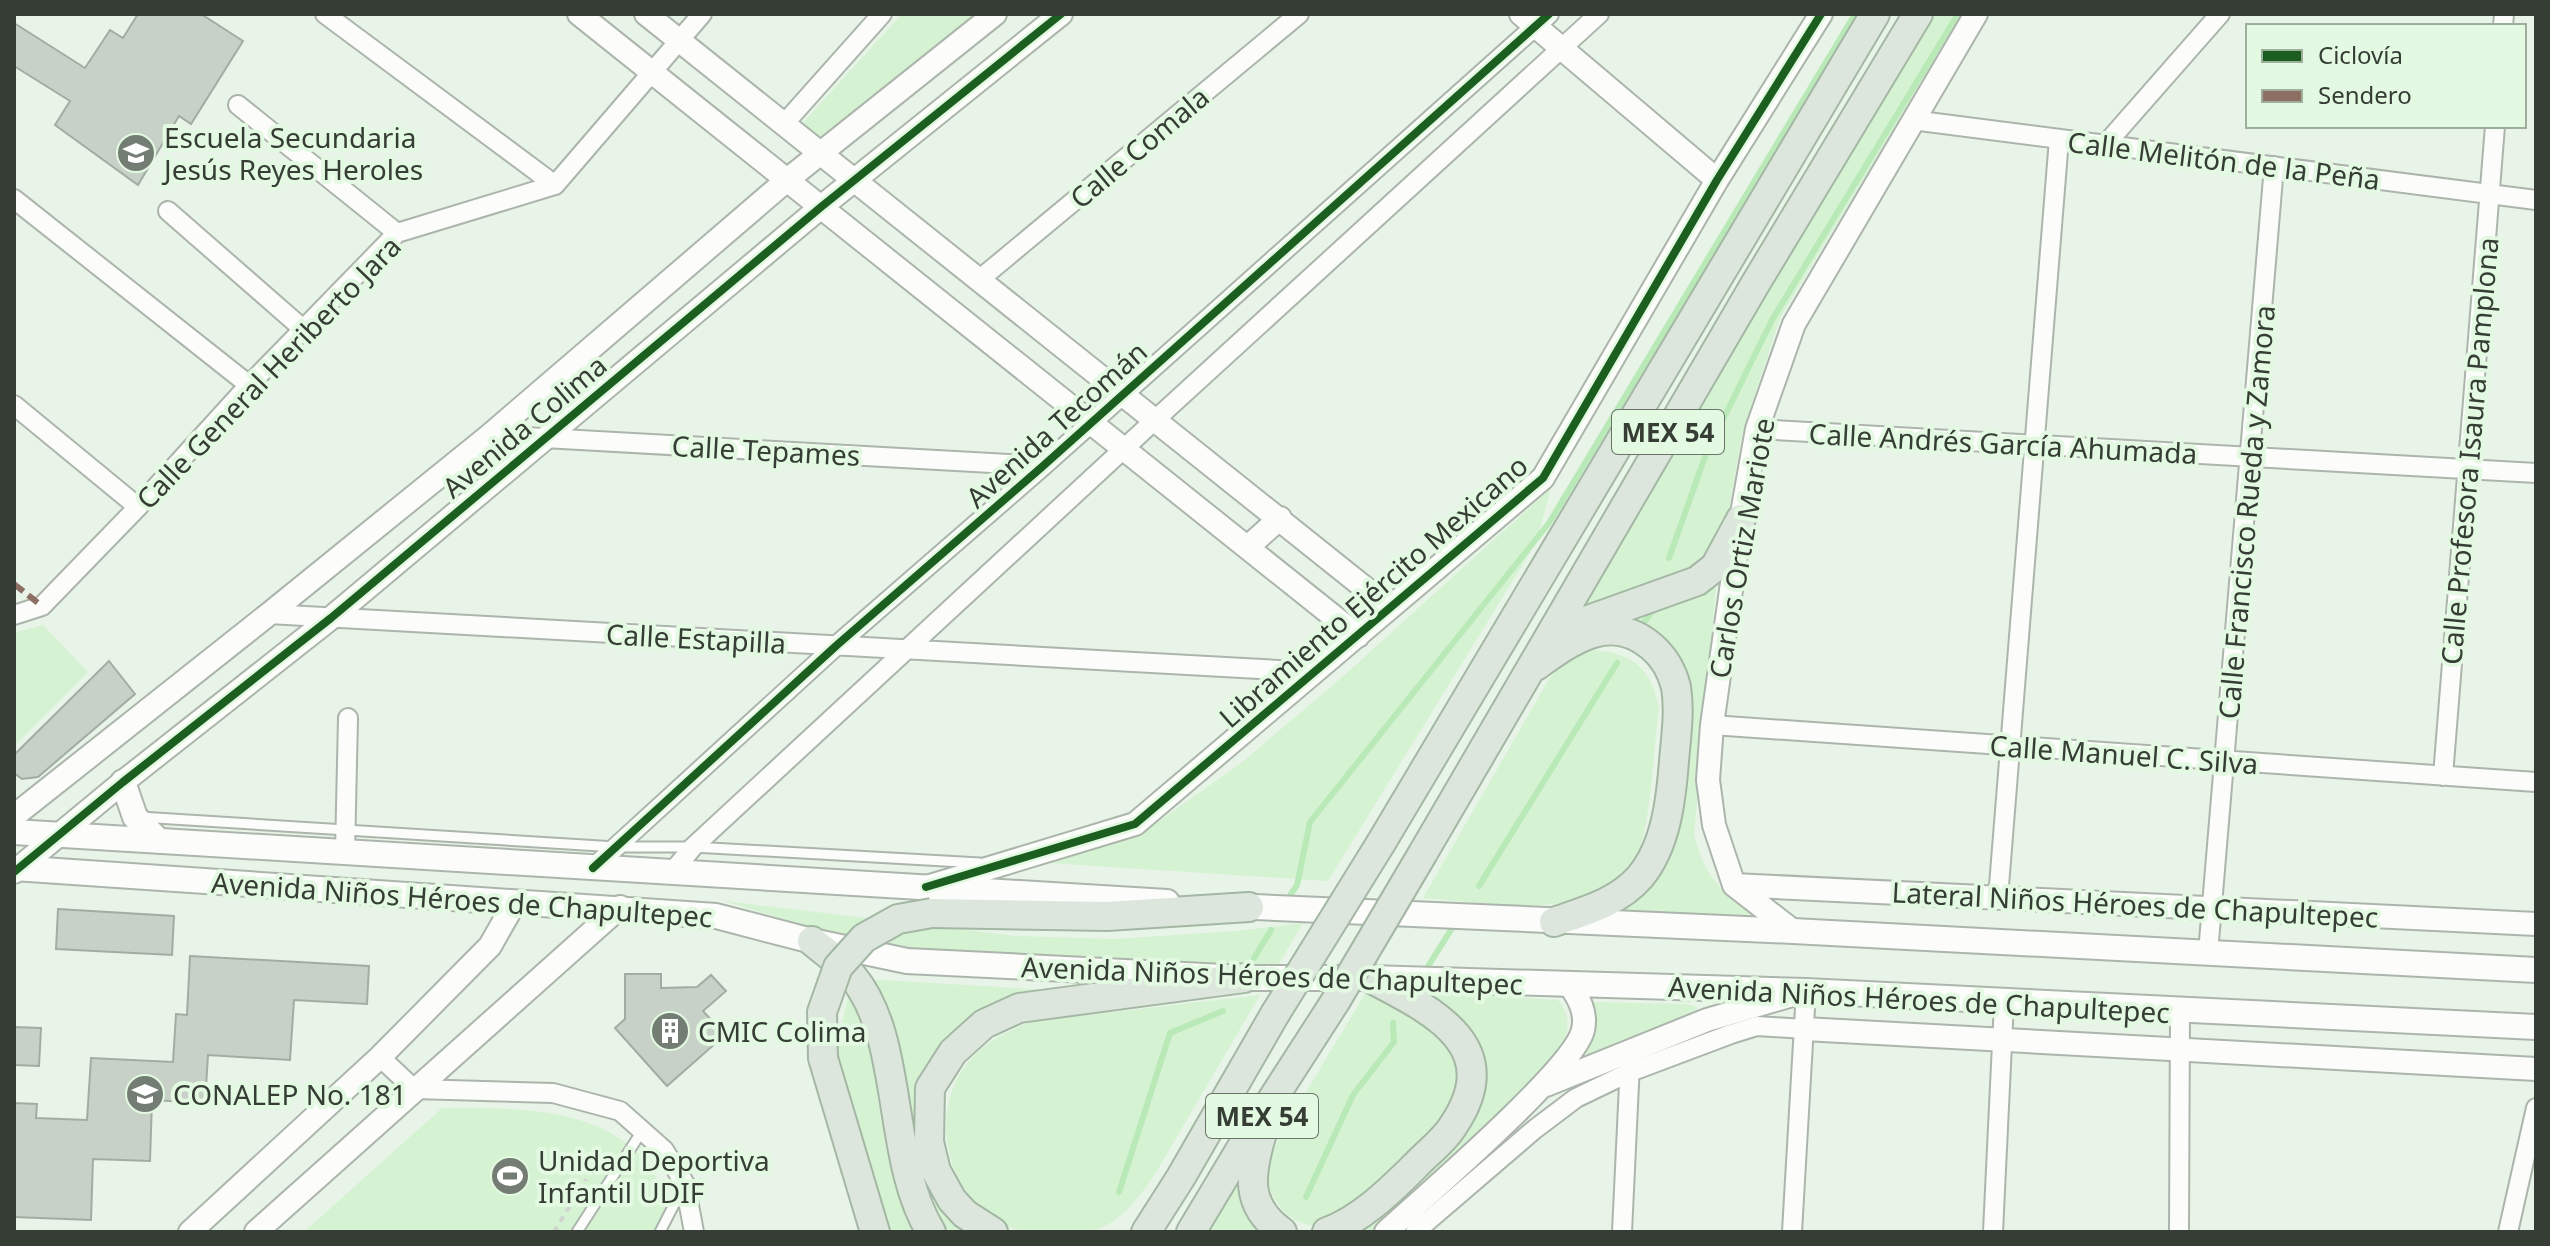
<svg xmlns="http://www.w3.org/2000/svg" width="2550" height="1246" font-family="'Noto Sans',sans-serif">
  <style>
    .green { fill: #d5f2d3 }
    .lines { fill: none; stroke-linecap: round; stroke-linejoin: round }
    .stream { stroke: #bae9b8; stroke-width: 6 }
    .building { fill: #c8d1c7; stroke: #a3aca2; stroke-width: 2 }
    .service-casing { stroke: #acb5ab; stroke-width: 13 }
    .minor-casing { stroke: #acb5ab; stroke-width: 22 }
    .tertiary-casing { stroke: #acb5ab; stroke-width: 26 }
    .secondary-casing { stroke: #acb5ab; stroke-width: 28 }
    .trunk-casing { stroke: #a4b7a4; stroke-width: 32 }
    .path { stroke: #d0d4cf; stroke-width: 4; stroke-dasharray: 6 6; stroke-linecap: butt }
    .service { stroke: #fcfdfb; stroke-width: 9 }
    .minor { stroke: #fcfdfb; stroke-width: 18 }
    .tertiary { stroke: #fcfdfb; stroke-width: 22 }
    .secondary { stroke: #fcfdfb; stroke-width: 24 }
    .trunk { stroke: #dce6dc; stroke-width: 28 }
    .trunk-bridge-casing { stroke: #a4b7a4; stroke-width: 32; stroke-linecap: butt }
    .trunk-bridge { stroke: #dce6dc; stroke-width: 28 }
    .quiet { stroke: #8d6e63; stroke-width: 6; stroke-dasharray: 12 6; stroke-linecap: butt }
    .cycleway-casing { stroke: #e3f9e2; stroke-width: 13 }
    .cycleway { stroke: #1b5e20; stroke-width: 8 }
    .labels { text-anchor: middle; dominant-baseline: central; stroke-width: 8; stroke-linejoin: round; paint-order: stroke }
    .shield { fill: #e3f9e2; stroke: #697568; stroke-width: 2 }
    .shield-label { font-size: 26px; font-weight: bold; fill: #353d34 }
    .poi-label { font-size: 28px; fill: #353d34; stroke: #e3f9e2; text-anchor: start }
    .street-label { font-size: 28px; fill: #353d34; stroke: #e3f9e2 }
  </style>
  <rect width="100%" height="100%" fill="#e8f4e7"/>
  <!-- green -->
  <path class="green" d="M902,14H981L821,145L799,127Z
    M1931,14H1963L1780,318L1742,434L1726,526L1702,564L1574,617Z
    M1551,488L1536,543L1328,881L1049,863L1145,831L1240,764L1340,679Z
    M1702,588H1716L1694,835C1706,879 1719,889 1755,915L1615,911C1627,904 1642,897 1652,887C1683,853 1685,745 1691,698L1605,624Z
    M43,625L88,672L14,746V633Z
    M1596,650C1634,654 1652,670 1659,708C1653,752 1652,815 1638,854C1635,863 1626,872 1619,878C1567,921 1485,902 1423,898L1549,679C1563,662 1575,655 1596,650Z
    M724,901L1016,936L1113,939L1237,931L1303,923L1277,967L917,951L832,934Z
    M863,979L1068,991L1010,1003L921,1100L967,1232H944L925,1199L891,1017L877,989Z
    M1414,992L1558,1000C1583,1030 1553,1059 1533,1082L1378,1232H1362L1470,1126L1482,1102L1486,1065L1481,1045L1466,1023L1444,1007Z
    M1365,994C1392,1006 1437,1021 1452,1049C1456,1055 1461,1071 1461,1078C1460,1086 1453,1100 1450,1107C1443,1118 1430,1129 1421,1139C1397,1164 1364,1209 1332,1223C1300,1236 1264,1202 1268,1170C1269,1158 1276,1146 1280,1135Z
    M849,995C875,1025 873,1063 878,1101C885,1145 892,1194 916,1232H883L838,1069L839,1034Z
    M1260,995L1155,1174C1138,1199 1119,1226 1087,1232C1077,1234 1066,1232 1056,1232C1038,1232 1019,1233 1002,1224C946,1195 927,1111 969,1061C986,1041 1007,1032 1030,1022Z
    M1591,1002L1687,1004L1697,1007V1013L1641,1033L1582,1061C1595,1043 1598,1024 1591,1002Z
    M442,1108C521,1108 624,1104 662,1189C667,1201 667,1219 668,1232H304Z
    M1243,1175L1269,1232H1208Z"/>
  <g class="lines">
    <!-- stream -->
    <path class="stream" d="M1669,558L1706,454L1772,320L1958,14
      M1643,624L1655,607
      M1479,886L1617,663
      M1291,894L1297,885L1310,822L1549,523L1855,14
      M1254,958L1271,930
      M1427,968L1454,925
      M1119,1192L1170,1033L1223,1011
      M1306,1197L1353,1095L1394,1042L1393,1023"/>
  </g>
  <!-- building -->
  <path class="building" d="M138,14H201L243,41L191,124L179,116L138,185L55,125L70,101L14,66V23L85,68L110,30L123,38Z
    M109,661L135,694L38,777L22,779L14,773V755Z
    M58,909L174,916L172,955L56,949Z
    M190,956L369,966L367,1004L294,1000L290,1060L208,1055L205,1103L152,1100L150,1161L93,1159L91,1220L14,1217V1103L37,1104L36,1118L87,1120L91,1058L173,1062L176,1014L187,1015Z
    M625,974H661V988L697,987L711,975L726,991L703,1011L725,1035L667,1086L615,1028L625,1019Z
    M14,1027L41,1028L39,1066L14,1065Z"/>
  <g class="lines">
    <!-- service casing -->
    <g class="service-casing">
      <path id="service" d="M140,817L616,847H693L980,863
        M577,1232L642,1131
        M660,1232L684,1185"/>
    </g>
    <!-- minor casing -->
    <g class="minor-casing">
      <path id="minor" d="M325,14L555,185
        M2503,26L2504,14
        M238,105L397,233
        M1912,120L2536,200
        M784,124L882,14
        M2105,145L2220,14
        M555,185L702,14
        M14,199L249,385
        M168,211L303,329
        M980,279L1299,14
        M14,405L138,507
        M1757,429L2536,473
        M490,435L1043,466
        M269,614L1315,672
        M14,615L42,606L138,507L249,385L397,233L555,185
        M1712,725L2536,782
        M2443,776L2495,126
        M345,852L348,718
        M593,868L837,645L1043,466L1549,14
        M672,872L693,847L1156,419L1599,14
        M1998,898L2059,139
        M2208,953L2274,166
        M380,1057L414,1089L553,1093L620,1111L664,1150L685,1184L694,1232
        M1415,1232L1535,1129L1576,1098L1630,1072L1731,1034L1757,1026L1804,1029
        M1622,1232L1630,1063
        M1792,1232L1806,991
        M1993,1232L2004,1002
        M2179,1232L2180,1010
        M2508,1232L2536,1108"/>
    </g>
    <!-- tertiary casing -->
    <g class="tertiary-casing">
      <path id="tertiary" d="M579,14L1358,636
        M646,14L1390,608
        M1521,14L1717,180
        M1248,547L1280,518
        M14,816L269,614L490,435L787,180L995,14
        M14,872L123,782L331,618L821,207L1061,14
        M1734,885L2536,924
        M930,886L1135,824L1543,478L1717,180L1821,14
        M1793,931L1734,885L1714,825L1708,780L1712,725L1741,519L1757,429L1794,324L1976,14
        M1804,1029L2536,1069
        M1546,1085L1707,1020L1799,993
        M190,1232L380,1057L490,946L515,902
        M256,1232L620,907
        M1386,1232C1423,1198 1574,1069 1583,1030C1587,1013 1579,998 1569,984"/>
    </g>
    <!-- secondary casing -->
    <g class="secondary-casing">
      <path id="secondary" d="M123,782L135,817L159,841
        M14,832L1167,902
        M14,868L716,916L812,941L907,961L1244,978H1370L1806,991L2536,1027
        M1232,906L1793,931L2536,970"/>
    </g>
    <!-- trunk casing -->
    <g class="trunk-casing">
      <path id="trunk" d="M1580,623L1697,581L1715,567L1741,519
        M1536,666C1572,640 1610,612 1651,646C1664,657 1672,671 1676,687C1680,711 1676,737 1674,761C1671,800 1666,846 1640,877C1617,903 1585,911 1554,922
        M1381,843L1875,14
        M1423,853L1754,286L1918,14
        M932,913L1107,916L1249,907
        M812,941C825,952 842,964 853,977C905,1040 886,1159 931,1232
        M823,1058L875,1232
        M1262,1133C1250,1173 1244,1205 1282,1232
        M993,1232L965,1214L952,1200L936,1171L929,1142L930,1088L953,1052L984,1024L1019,1008L1244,978
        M1146,1232L1181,1177L1275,1014
        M1191,1232L1248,1137L1335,1002
        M1327,1232C1360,1220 1390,1191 1415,1166C1427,1153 1444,1141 1453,1126C1507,1046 1433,1011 1370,978"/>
    </g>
    <!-- path -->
    <path class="path" d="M554,1232L586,1179"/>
    <!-- service -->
    <use href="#service" class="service"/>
    <!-- minor -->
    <use href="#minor" class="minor"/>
    <!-- tertiary -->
    <use href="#tertiary" class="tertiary"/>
    <!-- secondary -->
    <use href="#secondary" class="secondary"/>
    <!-- trunk -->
    <use href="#trunk" class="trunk"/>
    <!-- trunk-bridge casing -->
    <g class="trunk-bridge-casing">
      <path id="trunk-bridge" d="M1335,1002L1423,853
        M1275,1014L1381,843
        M823,1058L822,1012L838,967L864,938L898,919L932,913"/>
    </g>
    <!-- trunk-bridge -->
    <use href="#trunk-bridge" class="trunk-bridge"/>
    <!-- quiet -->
    <path class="quiet" d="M14,584L42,606"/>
    <!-- cycleway casing -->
    <g class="cycleway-casing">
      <path id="cycleway" d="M593,868L837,645L1043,466L1549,14
        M14,872L123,782L331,618L821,207L1061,14
        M926,887L1135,824L1543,478L1717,180L1821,14"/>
    </g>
    <!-- cycleway -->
    <use href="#cycleway" class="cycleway"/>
  </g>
  <!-- icons -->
  <defs>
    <g id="school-disc" transform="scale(2)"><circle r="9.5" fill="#747d73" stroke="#e3f9e2"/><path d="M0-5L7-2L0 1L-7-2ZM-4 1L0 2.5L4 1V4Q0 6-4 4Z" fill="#fff"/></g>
    <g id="building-disc" transform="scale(2)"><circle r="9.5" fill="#747d73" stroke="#e3f9e2"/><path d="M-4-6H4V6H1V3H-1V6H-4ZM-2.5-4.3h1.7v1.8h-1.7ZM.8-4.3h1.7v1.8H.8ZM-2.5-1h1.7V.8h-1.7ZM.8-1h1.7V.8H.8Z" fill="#fff"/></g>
    <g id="university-disc" transform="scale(2)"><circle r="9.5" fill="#747d73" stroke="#e3f9e2"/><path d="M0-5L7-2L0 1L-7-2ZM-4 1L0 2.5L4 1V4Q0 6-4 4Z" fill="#fff"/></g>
    <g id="stadium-disc" transform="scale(2)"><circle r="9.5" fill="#747d73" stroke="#e3f9e2"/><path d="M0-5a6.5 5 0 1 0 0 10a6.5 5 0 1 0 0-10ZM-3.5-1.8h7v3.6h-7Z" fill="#fff"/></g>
  </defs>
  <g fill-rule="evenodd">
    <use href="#school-disc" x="136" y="153"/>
    <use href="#building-disc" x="670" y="1031"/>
    <use href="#university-disc" x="145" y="1094"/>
    <use href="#stadium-disc" x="510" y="1176"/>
  </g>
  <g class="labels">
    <!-- shield labels -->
    <g class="shield">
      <rect x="1612" y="410" width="112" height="44" rx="6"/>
      <rect x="1206" y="1094" width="112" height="44" rx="6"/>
    </g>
    <g class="shield-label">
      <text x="1668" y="432">MEX 54</text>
      <text x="1262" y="1116">MEX 54</text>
    </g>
    <!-- poi labels -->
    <g class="poi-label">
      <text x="164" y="137">Escuela Secundaria<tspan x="164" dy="32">Jesús Reyes Heroles</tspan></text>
      <text x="698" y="1031">CMIC Colima</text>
      <text x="173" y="1094">CONALEP No. 181</text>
      <text x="538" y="1160">Unidad Deportiva<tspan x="538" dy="32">Infantil UDIF</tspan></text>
    </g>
    <!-- street labels -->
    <g class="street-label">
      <text transform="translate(1139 147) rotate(-40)">Calle Comala</text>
      <text transform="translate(2224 160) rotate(7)">Calle Melitón de la Peña</text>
      <text transform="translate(268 372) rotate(-46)">Calle General Heriberto Jara</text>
      <text transform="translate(1056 424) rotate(-42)">Avenida Tecomán</text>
      <text transform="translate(524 426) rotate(-40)">Avenida Colima</text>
      <text transform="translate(2003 443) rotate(3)">Calle Andrés García Ahumada</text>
      <text transform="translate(766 450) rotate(3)">Calle Tepames</text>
      <text transform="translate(2469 451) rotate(-85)">Calle Profesora Isaura Pamplona</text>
      <text transform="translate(2246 512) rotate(-85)">Calle Francisco Rueda y Zamora</text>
      <text transform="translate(1741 548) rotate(-80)">Carlos Ortiz Mariote</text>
      <text transform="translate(1373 591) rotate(-41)">Libramiento Ejército Mexicano</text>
      <text transform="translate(696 638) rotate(3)">Calle Estapilla</text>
      <text transform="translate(2124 754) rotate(4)">Calle Manuel C. Silva</text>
      <text transform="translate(462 899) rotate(4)">Avenida Niños Héroes de Chapultepec</text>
      <text transform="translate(2135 904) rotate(3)">Lateral Niños Héroes de Chapultepec</text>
      <text transform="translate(1272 975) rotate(2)">Avenida Niños Héroes de Chapultepec</text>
      <text transform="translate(1919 999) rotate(3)">Avenida Niños Héroes de Chapultepec</text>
    </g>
  </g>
  <!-- border -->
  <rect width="2550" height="1246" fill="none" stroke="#353d34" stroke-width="32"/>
  <!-- legend -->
  <rect x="2246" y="24" width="280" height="104" fill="#e3f9e2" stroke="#9dae9c" stroke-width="2"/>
  <rect x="2262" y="50" width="40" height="12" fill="#1b5e20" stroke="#9dae9c" stroke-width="2"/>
  <text x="2318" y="64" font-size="24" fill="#353d34">Ciclovía</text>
  <rect x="2262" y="90" width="40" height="12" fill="#8d6e63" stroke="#9dae9c" stroke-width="2"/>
  <text x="2318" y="104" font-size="24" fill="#353d34">Sendero</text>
</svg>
